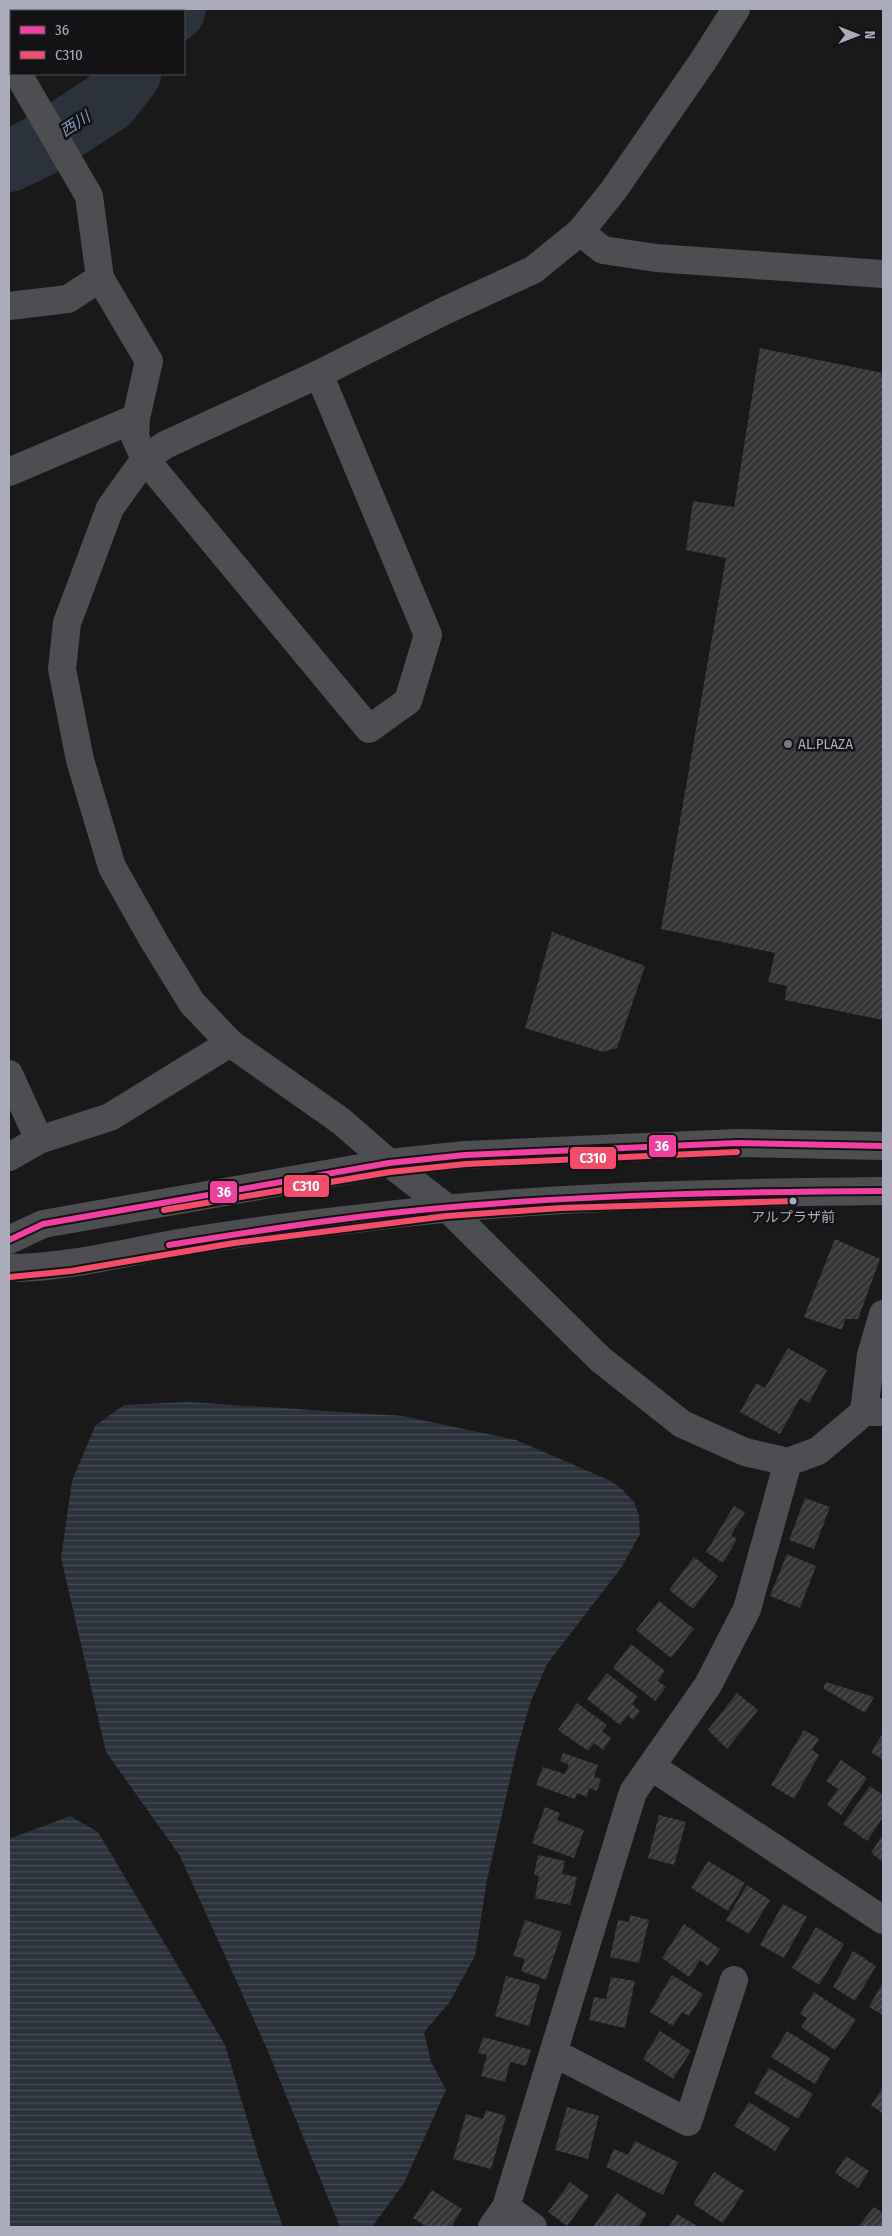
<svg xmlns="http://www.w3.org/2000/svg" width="892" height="2236" font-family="'Fira Sans Condensed','Noto Sans JP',sans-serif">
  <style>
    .water { fill: url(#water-rules) }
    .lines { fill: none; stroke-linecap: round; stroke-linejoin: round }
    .river { stroke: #2b323c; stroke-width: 62 }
    .building { fill: url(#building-hatch) }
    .minor { stroke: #4d4e52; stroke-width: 28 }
    .bus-1-casing { stroke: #131315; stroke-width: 10 }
    .bus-2-casing { stroke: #131315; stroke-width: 10 }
    .bus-1 { stroke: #f240a1; stroke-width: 6 }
    .bus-2 { stroke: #f44d6c; stroke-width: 6 }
    .poi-dot { fill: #777982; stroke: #131315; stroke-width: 2 }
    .bus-dot { fill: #aaacbb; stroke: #131315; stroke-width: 2 }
    .labels { text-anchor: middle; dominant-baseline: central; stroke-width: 5; stroke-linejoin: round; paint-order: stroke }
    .bus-label { font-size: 14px; fill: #aaacbb; stroke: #131315 }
    .poi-label { font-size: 15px; fill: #aaacbb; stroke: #131315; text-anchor: start }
    .water-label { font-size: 16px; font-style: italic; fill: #8094b7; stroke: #131315 }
    .line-badge { stroke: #131315; stroke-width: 2 }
    .badge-label { font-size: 14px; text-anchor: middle; font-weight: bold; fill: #fff }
  </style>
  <defs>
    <pattern id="water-rules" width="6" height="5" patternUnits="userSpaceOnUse" patternTransform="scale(1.25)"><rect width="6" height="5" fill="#2b323c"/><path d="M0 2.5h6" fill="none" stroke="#474d56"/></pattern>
    <pattern id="building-hatch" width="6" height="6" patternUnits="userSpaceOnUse" patternTransform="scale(1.25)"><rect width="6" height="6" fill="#353537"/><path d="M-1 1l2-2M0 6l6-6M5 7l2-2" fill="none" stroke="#505052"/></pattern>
  </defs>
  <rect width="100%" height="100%" fill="#191919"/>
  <!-- water -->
  <path class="water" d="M188,1402L403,1416L516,1440L609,1480L622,1489L634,1502L639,1516L640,1534L621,1568L547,1664L531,1701L517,1749L487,1880L475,1956L449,2003L424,2032L431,2062L446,2090L404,2183L372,2227H340L267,2049L180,1856L106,1752L61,1558L72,1481L95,1426L124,1405Z
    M70,1816L98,1832L225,2045L260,2162L283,2227H9V1839Z"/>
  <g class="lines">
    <!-- river -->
    <path class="river" d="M174,11L175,9
      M9,161L42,145L109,101L130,74"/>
  </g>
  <!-- building -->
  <path class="building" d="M760,348L883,373V1020L785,1000L787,986L768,982L775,953L661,929L726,558L686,550L693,501L734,507Z
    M552,932L645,966L617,1048L603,1052L525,1028Z
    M835,1239L880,1259L858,1319H845L842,1330L804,1317Z
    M788,1348L827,1370L809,1403L800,1398L780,1434L740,1412L756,1383L765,1388Z
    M805,1498L830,1507L814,1549L789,1540Z
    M734,1506L745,1512L731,1535L737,1539L723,1563L706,1552Z
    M787,1554L816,1566L800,1608L770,1596Z
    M694,1557L718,1576L693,1609L669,1590Z
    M659,1601L694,1629L671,1658L636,1630Z
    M631,1644L665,1671L658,1681L666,1687L655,1701L613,1668Z
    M607,1673L637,1696L632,1704L640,1711L633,1720L628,1715L620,1725L587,1699Z
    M826,1682L874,1697L865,1713L823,1688Z
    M737,1693L758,1710L727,1749L708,1730Z
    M577,1703L607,1725L602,1731L611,1738L603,1750L594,1743L588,1751L558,1730Z
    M804,1730L819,1739L812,1750L819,1755L794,1799L771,1785Z
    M883,1733V1760L871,1752Z
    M563,1753L598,1765L594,1777L601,1779L597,1791L589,1788L587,1797L577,1793L575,1799L536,1785L543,1767L565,1774L569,1765L560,1761Z
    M841,1760L867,1778L841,1815L827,1805L838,1789L826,1781Z
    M870,1786L883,1795V1817L867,1841L843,1824Z
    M545,1807L560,1813L557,1820L584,1830L574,1858L532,1843Z
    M659,1815L686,1822L674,1865L648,1858Z
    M883,1834V1862L871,1853Z
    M538,1855L565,1861L562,1874L577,1877L570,1905L535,1898L539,1876L534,1875Z
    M708,1861L745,1883L728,1911L691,1888Z
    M747,1885L770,1900L749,1934L726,1920Z
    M783,1904L807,1917L784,1958L760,1945Z
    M630,1915L649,1920L639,1963L610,1957L618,1920L629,1922Z
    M525,1920L562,1932L546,1980L521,1971L525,1959L513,1956Z
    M684,1924L720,1949L708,1966L700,1960L689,1977L662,1958Z
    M816,1927L844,1944L819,1985L792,1968Z
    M853,1951L876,1966L855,2001L833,1987Z
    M672,1975L703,1994L689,2016L682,2012L673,2026L650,2012Z
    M506,1976L540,1985L529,2026L495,2016Z
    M611,1977L635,1981L625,2028L589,2020L594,1997L606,1999Z
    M883,1982V2015L869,2007Z
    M814,1992L856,2020L835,2050L801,2027L807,2018L800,2014Z
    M660,2031L691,2051L673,2079L643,2059Z
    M787,2031L830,2058L815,2084L771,2057Z
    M483,2037L531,2050L526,2066L510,2062L505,2082L481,2076L487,2055L478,2053Z
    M769,2068L813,2094L798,2119L754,2093Z
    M883,2087V2114L871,2105Z
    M749,2102L790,2128L775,2151L734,2126Z
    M567,2107L599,2116L588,2159L555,2150Z
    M486,2110L506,2116L491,2169L453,2159L466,2114L483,2119Z
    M635,2141L678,2162L663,2195L606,2167L614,2149L628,2155Z
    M846,2156L869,2171L858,2188L835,2173Z
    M714,2172L744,2191L723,2223L693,2204Z
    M570,2182L589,2196L567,2226L548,2212Z
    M432,2190L462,2209L451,2227H427L413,2218Z
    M617,2193L647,2214L638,2227H593Z
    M874,2207L883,2213V2227H858Z
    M677,2214L699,2227H669Z"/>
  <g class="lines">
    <!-- minor -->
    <path class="minor" d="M736,9L703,61L613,191L580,232L533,270L444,311L319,374L165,445L145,459L110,508L67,623L62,669L80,760L112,867L155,943L192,1003L230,1043L341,1121L389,1163L446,1207L600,1359L682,1424L745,1452L788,1462L818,1451L864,1412H883
      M18,74L89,196L100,278L149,361L136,418L135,437L145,459L369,729L408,701L428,635L319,374
      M580,232L603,250L656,258L883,274
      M9,306L68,299L100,278
      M9,472L136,418
      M9,1074L39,1140
      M9,1157L39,1140L110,1117L230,1043
      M9,1240L43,1224L389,1163L465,1155L737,1143L883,1146
      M9,1268C66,1268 123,1253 179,1243C240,1233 301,1225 363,1218C536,1196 709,1193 883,1191
      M864,1412L871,1355L883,1314
      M652,1767L883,1920
      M554,2053L688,2122L734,1980
      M506,2207L533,2227
      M492,2227L506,2207L633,1792L708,1685L747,1609L788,1462"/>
    <!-- bus-1 casing -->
    <g class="bus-1-casing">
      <path id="bus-1" d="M9,1240L43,1224L389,1163L465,1155L737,1143L883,1146
        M169,1245C267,1229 365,1214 464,1206C604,1194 743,1192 883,1191"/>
    </g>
    <!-- bus-2 casing -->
    <g class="bus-2-casing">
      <path id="bus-2" d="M164,1210L390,1172L466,1164L737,1152
        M10,1277L71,1271L234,1243L447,1216L561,1208L793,1201"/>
    </g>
    <!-- bus-1 -->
    <use href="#bus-1" class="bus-1"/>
    <!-- bus-2 -->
    <use href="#bus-2" class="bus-2"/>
  </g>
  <!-- markers -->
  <circle class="poi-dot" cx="788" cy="744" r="5"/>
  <circle class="bus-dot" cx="793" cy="1201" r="4.5"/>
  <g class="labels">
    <!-- bus labels -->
    <g class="bus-label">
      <text x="793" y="1217">アルプラザ前</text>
    </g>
    <!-- poi labels -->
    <g class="poi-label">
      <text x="798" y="744">AL.PLAZA</text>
    </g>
    <!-- water labels -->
    <g class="water-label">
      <text transform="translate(75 124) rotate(-33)">西川</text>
    </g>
  </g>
  <g class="line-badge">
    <rect x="648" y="1134" width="29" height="24" rx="5" fill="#f240a1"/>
    <rect x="569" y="1146" width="48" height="24" rx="5" fill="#f44d6c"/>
    <rect x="283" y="1174" width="47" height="24" rx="5" fill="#f44d6c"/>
    <rect x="209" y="1180" width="29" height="24" rx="5" fill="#f240a1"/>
  </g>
  <g class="badge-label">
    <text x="662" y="1151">36</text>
    <text x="593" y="1163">C310</text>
    <text x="306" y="1191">C310</text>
    <text x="224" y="1197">36</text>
  </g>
  <!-- border -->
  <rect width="892" height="2236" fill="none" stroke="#aaacbb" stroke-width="20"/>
  <!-- legend -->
  <rect x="10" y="10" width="175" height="65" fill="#131315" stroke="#4f5057"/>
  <rect x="20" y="26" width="25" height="8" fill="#f240a1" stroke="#4f5057"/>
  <text x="55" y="35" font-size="15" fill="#aaacbb">36</text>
  <rect x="20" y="51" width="25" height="8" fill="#f44d6c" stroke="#4f5057"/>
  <text x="55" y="60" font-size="15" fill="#aaacbb">C310</text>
  <!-- north arrow -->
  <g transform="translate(857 35) rotate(90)" stroke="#131315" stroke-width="4" paint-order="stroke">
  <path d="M0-4L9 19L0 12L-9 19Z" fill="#aaacbb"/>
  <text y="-8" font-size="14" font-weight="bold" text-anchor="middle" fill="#aaacbb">N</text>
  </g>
</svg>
